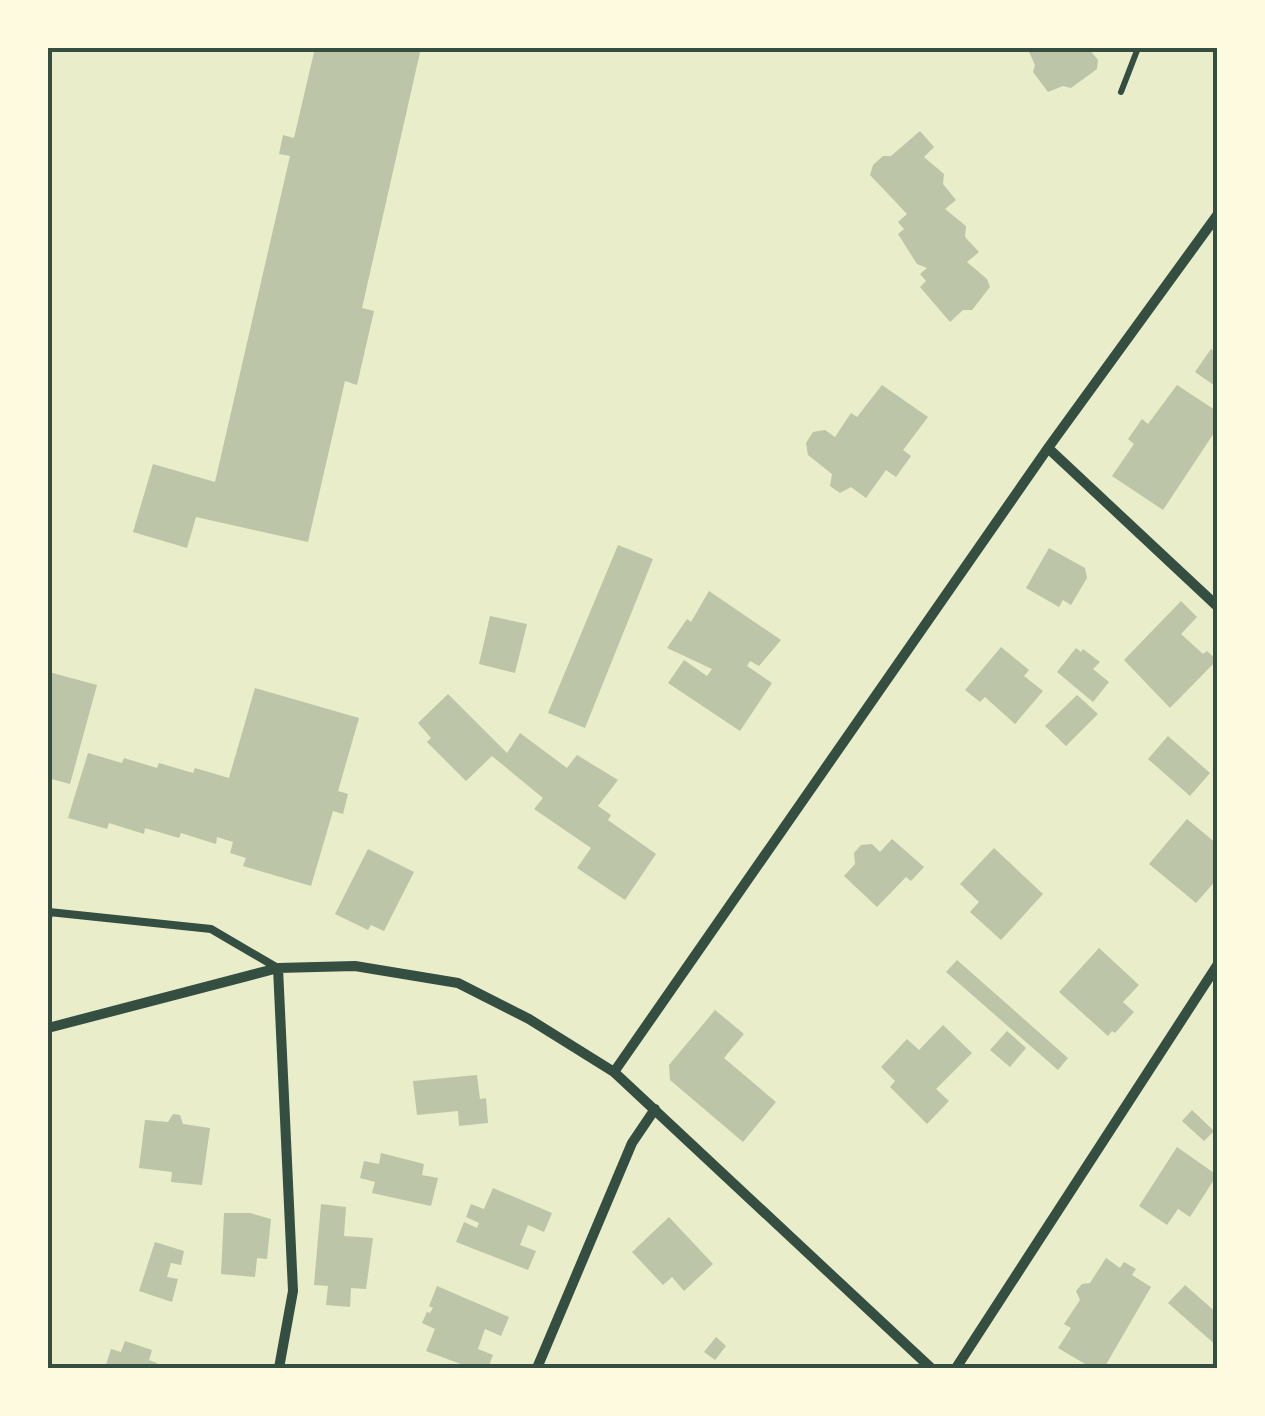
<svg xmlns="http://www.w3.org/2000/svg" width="1265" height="1416" font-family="'Sofia Sans Condensed',sans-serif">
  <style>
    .building { fill: #bcc5a7 }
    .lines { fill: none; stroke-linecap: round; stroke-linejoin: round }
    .path { stroke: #344e41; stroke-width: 6 }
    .service { stroke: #344e41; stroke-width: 8 }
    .minor { stroke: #344e41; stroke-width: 10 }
    .neatline { fill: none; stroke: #344e41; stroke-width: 4 }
  </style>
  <rect width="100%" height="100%" fill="#e9edc9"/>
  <!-- building -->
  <path class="building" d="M315,48H421L362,308L374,311L357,385L345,381L308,542L196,517L187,548L133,532L153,464L215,482L290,156L279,154L283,135L294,138Z
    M1032,48H1088L1098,60L1097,69L1071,88L1063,86L1048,92L1033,72L1035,65L1028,50Z
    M920,131L934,147L924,157L944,174L943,184L956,200L945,209L966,226L965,237L979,252L967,262L987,279L990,287L972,310H963L950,322L920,287L926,281L920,274L927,268L917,264L898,234L904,229L898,222L907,214L870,175L873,165L883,156H891Z
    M1211,349L1218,353V388L1195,372Z
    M882,385L928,417L903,450L911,456L896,477L886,470L866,498L851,487L840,493L830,486L832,474L808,455L806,443L813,432L825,430L835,437L851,413L857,417Z
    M1177,385L1218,412V427L1163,510L1112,476L1134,444L1128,439L1142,419L1148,424Z
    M618,545L653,559L585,728L548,713Z
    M1049,548L1085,568L1087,578L1071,605L1063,600L1059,607L1026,588Z
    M709,591L781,640L759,666L750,661L747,666L772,683L740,731L668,683L684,660L707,676L712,669L667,648L687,619L691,622Z
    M1181,601L1197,617L1181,634L1203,654L1207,651L1217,660L1170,708L1124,660Z
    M490,616L527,624L515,673L479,664Z
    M1001,647L1029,670L1024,676L1043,691L1015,724L985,697L980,702L965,690Z
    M1076,648L1081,652L1083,649L1100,662L1093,669L1109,682L1093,702L1057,672Z
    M49,672L97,685L70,784L48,778Z
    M255,688L359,718L338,791L348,794L343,814L333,811L311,886L243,866L246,858L230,853L233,842L217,837L216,844L181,833L179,838L145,828L144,834L109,823L107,829L68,818L88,753L122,763L124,758L157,768L159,763L193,773L195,768L229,778Z
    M448,694L507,753L520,733L567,768L577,755L618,780L598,806L611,815L608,820L656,854L625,900L577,868L591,848L534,809L543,798L492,756L466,781L427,742L431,738L418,723Z
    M1077,695L1098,714L1066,746L1045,726Z
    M1168,736L1210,773L1190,796L1148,759Z
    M1187,819L1218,845V878L1196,903L1149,864Z
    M892,839L924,867L911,881L906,877L877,907L844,876L855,864L854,853L861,845L872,844L880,852Z
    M994,848L1043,894L1001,940L970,912L979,902L960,884Z
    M368,849L414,872L384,931L371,925L368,930L335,914Z
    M1099,948L1139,985L1123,1002L1134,1012L1115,1033L1112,1031L1108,1036L1059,992Z
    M957,960L1068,1058L1058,1070L946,972Z
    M715,1010L744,1034L724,1058L776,1102L743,1142L670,1080L669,1065Z
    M943,1025L972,1053L936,1089L949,1101L927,1124L890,1087L895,1081L881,1067L907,1039L919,1050Z
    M1007,1031L1026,1048L1010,1067L990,1050Z
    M477,1075L480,1099L486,1098L488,1123L459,1126L458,1111L417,1115L413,1081Z
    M1192,1110L1214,1131L1204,1141L1182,1121Z
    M173,1114L180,1115L183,1124L210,1128L202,1185L171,1182L172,1172L139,1168L145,1120L168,1122Z
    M1177,1147L1217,1175L1190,1217L1178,1209L1167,1225L1139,1206Z
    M381,1153L424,1164L422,1175L438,1178L431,1206L372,1193L375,1182L360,1178L364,1161L379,1164Z
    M493,1188L552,1213L544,1232L528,1225L520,1245L536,1251L528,1270L456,1242L464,1222L477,1228L479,1223L466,1217L471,1204L484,1209Z
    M321,1204L346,1207L344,1236L373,1238L366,1289L351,1288L350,1307L326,1305L328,1286L314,1285Z
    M224,1213H250L271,1219L267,1259L257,1258L255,1277L221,1274Z
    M669,1217L713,1264L684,1291L672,1277L663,1285L632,1252Z
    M155,1242L184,1251L181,1265L171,1263L167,1277L178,1279L172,1302L139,1291Z
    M1106,1258L1120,1268L1124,1262L1136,1269L1132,1275L1151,1287L1104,1368H1092L1058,1348L1071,1328L1064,1324L1080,1300L1076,1291L1082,1284L1090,1283Z
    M1185,1285L1218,1314V1347L1168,1303Z
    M437,1286L509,1317L501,1336L485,1329L478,1349L493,1355L488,1368H471L426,1351L435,1329L422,1323L427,1312L430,1313L433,1308L429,1306Z
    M716,1337L726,1346L715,1360L704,1352Z
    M125,1341L152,1350L149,1360L157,1363L155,1368H105L111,1349L121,1352Z"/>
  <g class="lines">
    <!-- path -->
    <path class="path" d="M1121,92L1138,48"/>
    <!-- service -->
    <path class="service" d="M48,919L49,912L211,929L276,967"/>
    <!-- minor -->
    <path class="minor" d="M1048,448L1218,607
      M278,968L293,1291L279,1368
      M48,1028L278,968L355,966L458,983L529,1019L614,1072L931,1368
      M614,1072L1048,448L1218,214
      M537,1368L632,1143L655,1109
      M956,1368L1218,964"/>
  </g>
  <!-- border -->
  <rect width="1265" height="1416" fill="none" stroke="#fefae0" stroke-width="100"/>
  <rect x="50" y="50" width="1165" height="1316" class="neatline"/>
</svg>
